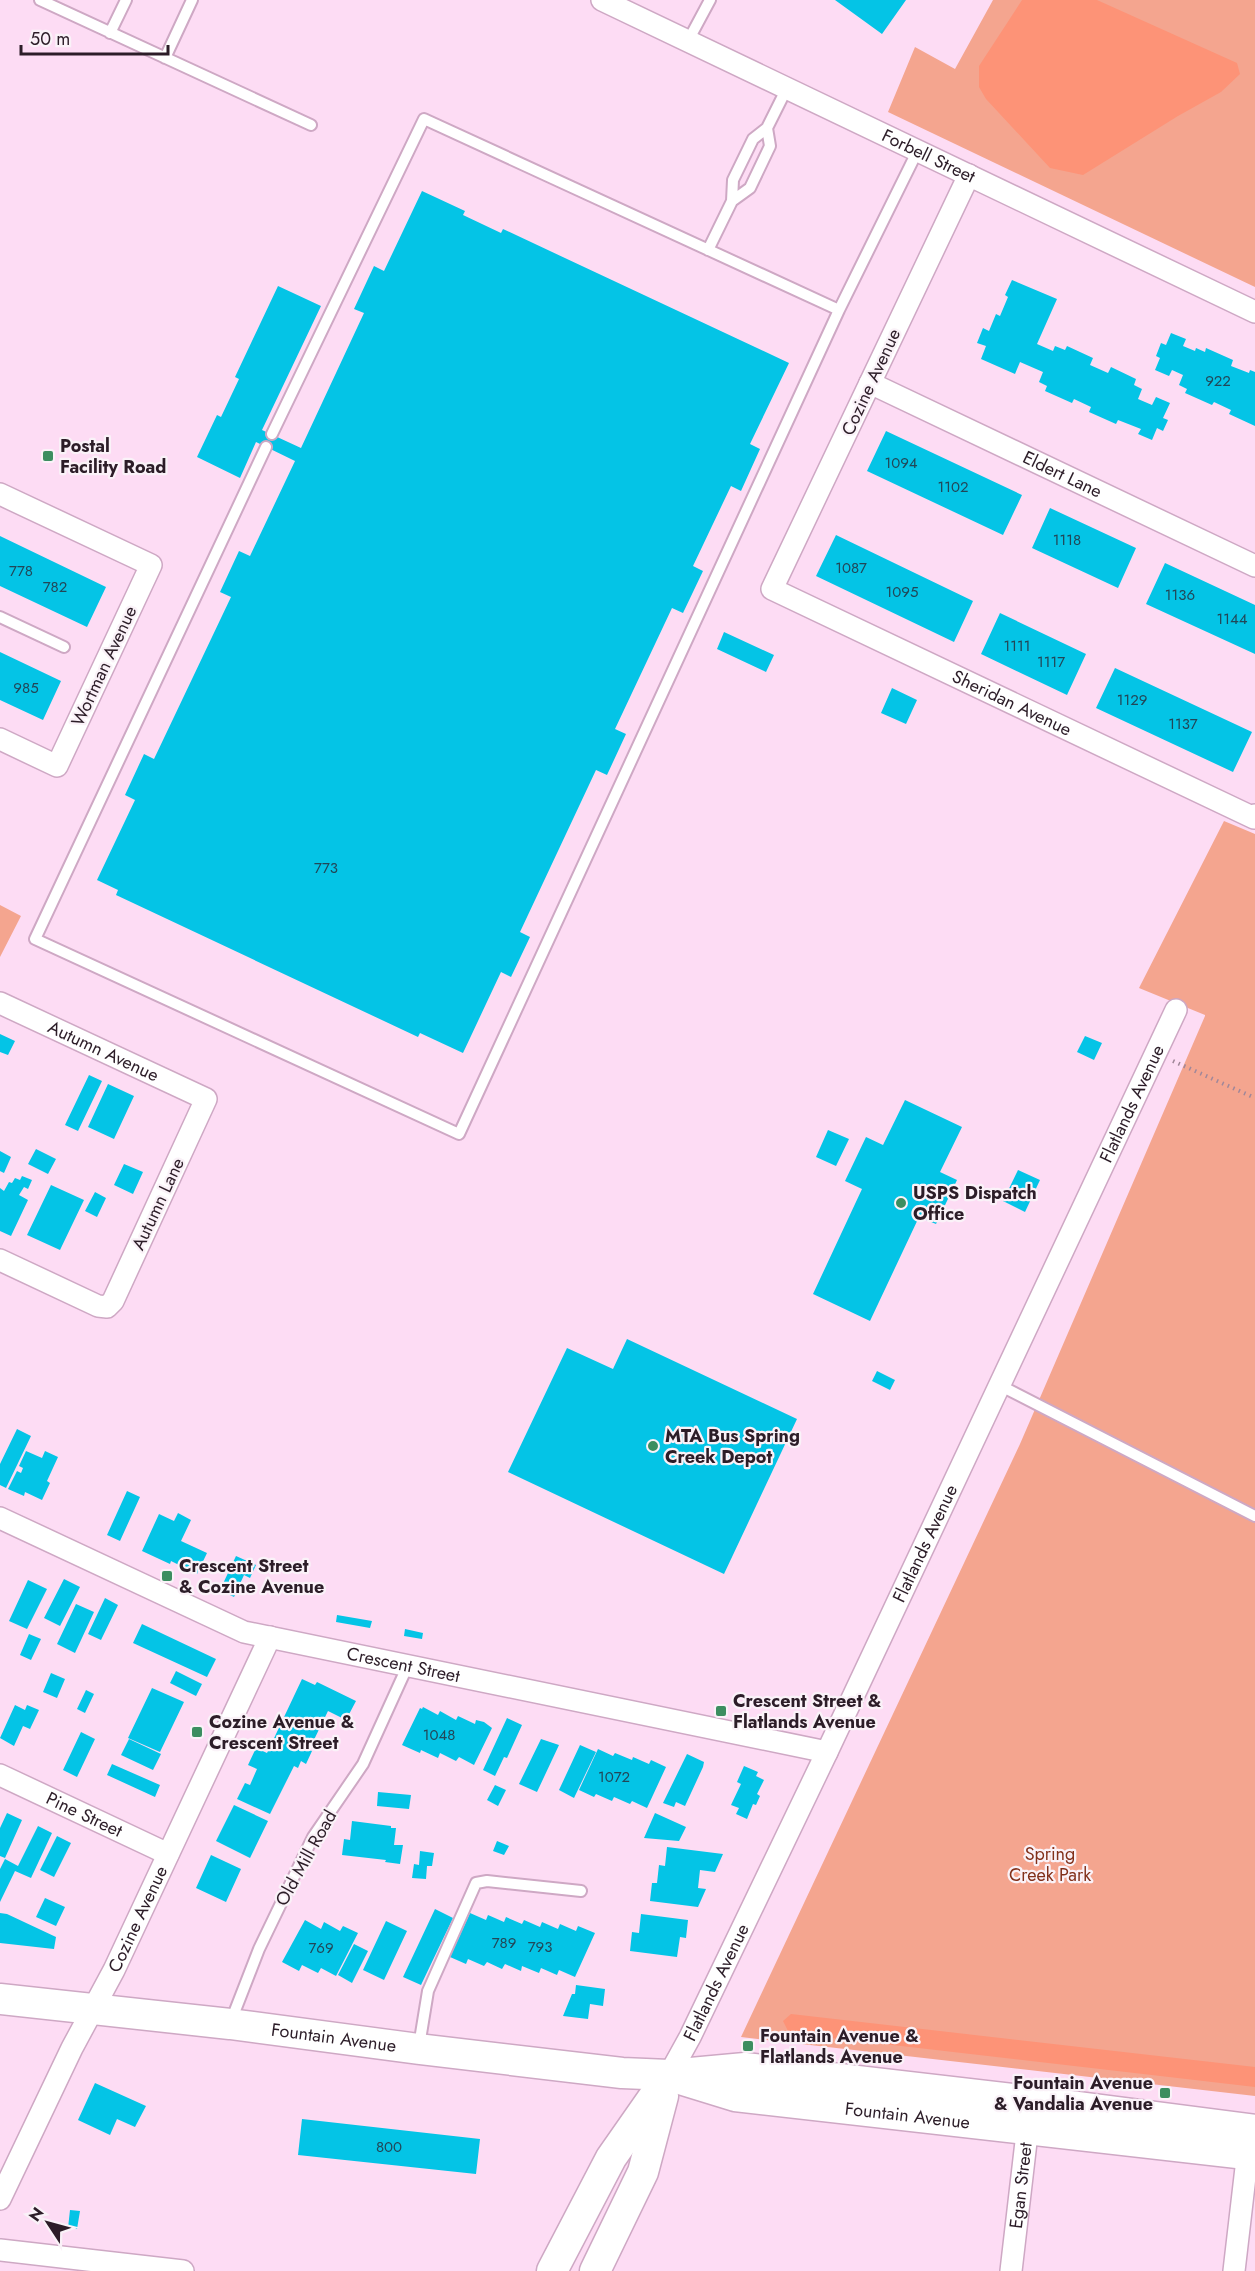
<svg xmlns="http://www.w3.org/2000/svg" width="1255" height="2271" font-family="Jost,sans-serif">
  <style>
    .green { fill: #f4a58f }
    .forest { fill: #fd9377 }
    .building { fill: #04c4e6 }
    .lines { fill: none; stroke-linecap: round; stroke-linejoin: round }
    .lane-casing { stroke: #cea8c4; stroke-width: 14 }
    .street-casing { stroke: #cea8c4; stroke-width: 24 }
    .secondary-casing { stroke: #cea8c4; stroke-width: 33 }
    .path { stroke: #a08799; stroke-width: 4; stroke-dasharray: 1.5 4.5; stroke-linecap: butt }
    .lane { stroke: #fff; stroke-width: 10 }
    .street { stroke: #fff; stroke-width: 21 }
    .secondary { stroke: #fff; stroke-width: 30 }
    .poi-dot { fill: #3c8e60; stroke: #faf2f8; stroke-width: 2 }
    .labels { text-anchor: middle; dominant-baseline: central; stroke-width: 4.5; stroke-linejoin: round; paint-order: stroke }
    .number-label { font-size: 15px; fill: #224758 }
    .street-label { font-size: 18px; fill: #2c1d28; stroke: #faf2f8 }
    .poi-label { font-size: 18px; font-weight: bold; fill: #2c1d28; stroke: #faf2f8; text-anchor: start }
    .park-label { font-size: 18px; fill: #82301a; stroke: #faf2f8 }
  </style>
  <rect width="100%" height="100%" fill="#fddcf4"/>
  <!-- green -->
  <path class="green" d="M993,0H1255V287L888,112L915,47L955,69Z
    M1224,821L1255,834V2096L741,2037L1020,1444L1205,1016V1015L1139,988Z
    M0,905L21,916L0,957Z"/>
  <!-- forest -->
  <path class="forest" d="M1022,0H1097L1237,63L1240,74L1221,92L1178,116L1083,175L1050,168L986,99L979,87V66Z
    M791,2014L1255,2067V2087L806,2035L788,2031L783,2021Z"/>
  <!-- building -->
  <path class="building" d="M835,0H906L882,34Z
    M422,191L465,211L463,215L501,233L503,229L789,363L750,444L760,449L741,491L731,486L693,566L703,571L683,613L672,608L615,729L626,734L607,775L596,770L520,932L530,937L511,977L501,972L463,1053L420,1033L418,1037L116,895L118,890L97,880L135,800L125,795L144,754L154,759L231,597L220,592L239,551L250,556L295,461L256,442L240,478L197,457L217,415L221,417L239,379L235,377L278,286L321,306L262,430L301,448L364,313L354,309L374,266L384,271Z
    M1012,280L1057,299L1037,344L1053,351L1055,346L1065,350L1067,346L1093,358L1090,365L1108,373L1111,367L1136,379L1134,385L1142,389L1138,399L1152,405L1156,397L1170,403L1163,418L1168,420L1163,431L1157,428L1152,440L1138,434L1141,429L1118,420L1116,424L1089,412L1091,407L1074,399L1072,403L1045,391L1047,386L1039,382L1043,372L1020,362L1015,374L981,359L986,346L977,343L983,328L989,331L996,314L1000,316L1008,297L1005,295Z
    M1171,333L1186,339L1183,346L1195,351L1196,348L1205,352L1206,348L1233,360L1231,366L1249,373L1250,370L1255,372V426L1229,414L1231,410L1214,402L1212,405L1185,393L1187,389L1179,385L1183,375L1172,370L1169,376L1155,370L1160,358L1156,356L1161,343L1166,345Z
    M886,431L1022,495L1003,535L867,471Z
    M1050,508L1136,548L1118,588L1032,548Z
    M836,535L973,601L954,642L816,576Z
    M0,536L106,587L87,627L0,586Z
    M1165,563L1255,605V654L1146,604Z
    M1000,613L1086,654L1067,695L981,654Z
    M724,632L774,655L766,672L717,649Z
    M0,652L61,681L43,720L0,700Z
    M1115,668L1252,732L1233,772L1096,708Z
    M892,688L917,700L906,724L881,713Z
    M0,1034L15,1041L8,1055L0,1052Z
    M1085,1036L1102,1043L1094,1060L1077,1052Z
    M89,1075L102,1081L78,1131L65,1125Z
    M108,1084L134,1096L114,1139L88,1127Z
    M905,1100L962,1127L940,1172L957,1180L936,1224L919,1217L870,1321L813,1294L862,1189L845,1181L866,1137L883,1145Z
    M828,1130L849,1139L836,1166L816,1157Z
    M36,1149L56,1159L48,1174L28,1164Z
    M0,1151L11,1157L4,1173L0,1171Z
    M124,1164L143,1172L133,1194L114,1185Z
    M1018,1170L1040,1180L1025,1212L1003,1201Z
    M22,1176L32,1180L28,1189L24,1187L19,1195L28,1200L11,1236L0,1231V1188L4,1191L9,1182L12,1183L15,1178L20,1180Z
    M51,1185L84,1200L60,1250L27,1235Z
    M95,1192L106,1198L97,1217L85,1211Z
    M627,1339L797,1419L724,1574L508,1472L567,1348L613,1369Z
    M877,1371L895,1380L890,1390L872,1381Z
    M17,1429L31,1436L6,1488L0,1485V1464Z
    M26,1451L42,1458L45,1451L58,1457L47,1481L50,1483L42,1500L25,1492L24,1496L8,1489L17,1471L21,1473L23,1468L19,1466Z
    M127,1491L140,1497L120,1541L107,1535Z
    M178,1513L191,1520L181,1541L207,1553L197,1574L171,1561L170,1564L142,1551L159,1514L174,1521Z
    M236,1556L256,1565L250,1578L244,1575L234,1597L220,1590Z
    M64,1579L80,1587L60,1626L44,1618Z
    M28,1580L47,1589L27,1629L9,1621Z
    M105,1598L118,1605L101,1640L88,1634Z
    M76,1604L94,1612L75,1653L57,1644Z
    M337,1615L372,1621L370,1628L336,1622Z
    M142,1624L216,1659L207,1677L133,1643Z
    M405,1629L423,1633L422,1639L404,1636Z
    M29,1634L41,1639L31,1660L20,1655Z
    M176,1671L202,1684L196,1696L170,1683Z
    M51,1673L65,1679L57,1698L43,1692Z
    M302,1679L315,1685L317,1682L356,1701L346,1720L328,1711L309,1750L312,1751L306,1764L301,1761L298,1768L294,1766L270,1814L237,1799L245,1783L250,1785L257,1769L248,1765L256,1748L267,1753Z
    M152,1688L184,1702L160,1752L128,1738Z
    M86,1690L94,1694L85,1713L77,1709Z
    M15,1705L25,1710L27,1705L39,1710L30,1729L23,1726L14,1746L0,1738Z
    M423,1707L438,1715L440,1711L456,1720L458,1716L475,1724L476,1720L484,1722L492,1728L474,1765L459,1757L456,1761L440,1753L438,1758L421,1750L420,1753L402,1745L420,1708L422,1709Z
    M507,1718L522,1725L507,1758L504,1757L495,1776L483,1770Z
    M81,1732L95,1739L77,1777L63,1770Z
    M129,1739L161,1754L153,1770L121,1755Z
    M541,1739L559,1745L537,1792L519,1784Z
    M580,1745L596,1752L574,1798L559,1790Z
    M598,1749L613,1756L615,1753L632,1760L633,1757L649,1764L651,1760L666,1767L647,1808L632,1801L630,1804L614,1797L612,1801L596,1794L594,1797L579,1790Z
    M687,1754L704,1762L703,1767L685,1806L676,1802L674,1807L663,1803Z
    M112,1764L160,1785L155,1797L107,1775Z
    M744,1766L758,1772L756,1776L764,1780L757,1794L760,1796L756,1805L753,1804L747,1819L736,1814L739,1808L731,1805L741,1784L737,1782Z
    M495,1785L506,1790L498,1806L487,1800Z
    M378,1792L411,1795L409,1809L377,1806Z
    M234,1805L268,1821L250,1858L216,1841Z
    M7,1813L22,1820L5,1858L0,1856V1828Z
    M655,1813L686,1827L679,1841L644,1838Z
    M352,1821L391,1826V1828H396L394,1845H403L400,1864L385,1862L386,1860L342,1855L344,1839L350,1840Z
    M38,1826L52,1833L31,1878L15,1871L0,1902V1869L5,1859L18,1866Z
    M57,1836L71,1843L54,1877L40,1870Z
    M497,1841L509,1846L504,1855L493,1851Z
    M667,1847L723,1854L715,1872L700,1870L698,1888L706,1889L698,1907L650,1901L652,1883H657L659,1865L665,1866Z
    M420,1851L434,1853L432,1866H427L426,1879L412,1878L414,1864L419,1865Z
    M211,1855L241,1869L226,1902L196,1888Z
    M45,1898L65,1907L56,1926L36,1917Z
    M435,1909L453,1918L421,1985L403,1977Z
    M0,1913L7,1914L56,1937L54,1949L0,1943Z
    M470,1913L486,1920L488,1915L504,1922L506,1917L522,1924L524,1920L540,1927L542,1922L558,1929L560,1924L576,1931L578,1926L595,1933L575,1977L559,1970L557,1975L541,1968L539,1973L522,1966L521,1971L505,1964L502,1969L487,1962L484,1966L468,1959L466,1964L450,1957Z
    M641,1914L688,1920L686,1938L680,1937L677,1957L630,1951L632,1932L639,1933Z
    M305,1920L321,1929L324,1922L340,1931L343,1926L358,1933L336,1976L321,1968L318,1973L302,1965L299,1971L282,1962Z
    M386,1921L407,1931L384,1980L363,1970Z
    M354,1944L368,1951L352,1983L338,1975Z
    M576,1985L605,1989L603,2006L590,2004L588,2019L563,2016L572,1994H575Z
    M95,2083L146,2106L135,2127L117,2119L110,2135L78,2120Z
    M302,2119L480,2139L476,2174L298,2155Z
    M70,2210L80,2211L77,2229L68,2228Z"/>
  <g class="lines">
    <!-- lane casing -->
    <g class="lane-casing">
      <path id="lane" d="M40,0L311,125
        M110,33L126,0
        M688,41L710,0
        M165,58L192,0
        M732,201L750,188L770,146L767,128
        M708,250L732,201L733,180L753,139L767,128L787,88
        M272,434L424,119L839,310
        M266,447L35,939L459,1134L839,310L918,150
        M0,617L64,647
        M999,1385L1255,1516
        M231,2021L259,1949L313,1837L363,1764L408,1665
        M419,2046L428,1991L476,1883L487,1881L581,1891"/>
    </g>
    <!-- street casing -->
    <g class="street-casing">
      <g id="street">
        <path id="s1" d="M602,0L1255,312"/>
        <path id="s2" d="M969,175L772,589L1254,818L1255,815"/>
        <path id="s3" d="M870,383L1255,566"/>
        <path d="M0,494L151,565L57,766L0,739"/>
        <path id="s4" d="M0,1003L206,1099L113,1301L107,1307L98,1306L0,1260"/>
        <path id="s5" d="M0,1518L244,1632L827,1752"/>
        <path id="s6" d="M0,1775L168,1854"/>
        <path id="s7" d="M669,2075L690,2037L827,1752L1176,1010"/>
        <path id="s8" d="M0,2199L72,2048L114,1970L270,1637"/>
        <path d="M0,2250L183,2271"/>
        <path id="s9" d="M1011,2271L1029,2116"/>
        <path d="M1234,2271L1249,2142"/>
      </g>
    </g>
    <!-- secondary casing -->
    <g class="secondary-casing">
      <g id="secondary">
        <path id="s10" d="M0,1999L230,2024L419,2049L622,2073L669,2075L745,2068L1031,2101L1255,2130"/>
        <path id="s11" d="M683,2080L735,2096L1255,2155"/>
        <path d="M552,2271L611,2158L669,2075"/>
        <path d="M595,2271L643,2172L663,2096"/>
      </g>
    </g>
    <!-- path -->
    <path class="path" d="M1173,1061L1255,1098"/>
    <!-- lane -->
    <use href="#lane" class="lane"/>
    <!-- street -->
    <use href="#street" class="street"/>
    <!-- secondary -->
    <use href="#secondary" class="secondary"/>
  </g>
  <!-- markers -->
  <g class="poi-dot">
    <rect x="42" y="450" width="12" height="12" rx="3"/>
    <circle cx="901" cy="1203" r="6"/>
    <circle cx="653" cy="1446" r="6"/>
    <rect x="161" y="1570" width="12" height="12" rx="3"/>
    <rect x="715" y="1705" width="12" height="12" rx="3"/>
    <rect x="191" y="1726" width="12" height="12" rx="3"/>
    <rect x="742" y="2040" width="12" height="12" rx="3"/>
    <rect x="1159" y="2087" width="12" height="12" rx="3"/>
  </g>
  <g class="labels">
    <!-- number labels -->
    <g class="number-label">
      <text x="1218" y="381">922</text>
      <text x="901" y="463">1094</text>
      <text x="953" y="487">1102</text>
      <text x="1067" y="540">1118</text>
      <text x="851" y="568">1087</text>
      <text x="21" y="571">778</text>
      <text x="55" y="587">782</text>
      <text x="902" y="592">1095</text>
      <text x="1180" y="595">1136</text>
      <text x="1232" y="619">1144</text>
      <text x="1017" y="646">1111</text>
      <text x="1051" y="662">1117</text>
      <text x="26" y="688">985</text>
      <text x="1132" y="700">1129</text>
      <text x="1183" y="724">1137</text>
      <text x="326" y="868">773</text>
      <text x="439" y="1735">1048</text>
      <text x="614" y="1777">1072</text>
      <text x="504" y="1943">789</text>
      <text x="540" y="1947">793</text>
      <text x="321" y="1948">769</text>
      <text x="389" y="2147">800</text>
    </g>
    <!-- street labels -->
    <g class="street-label">
      <text stroke="none"><textPath href="#s1" startOffset="362">Forbell Street</textPath></text>
      <text transform="translate(871 382) rotate(-65)">Cozine Avenue</text>
      <text stroke="none"><textPath href="#s3" startOffset="213">Eldert Lane</textPath></text>
      <text transform="translate(104 666) rotate(-65)">Wortman Avenue</text>
      <text stroke="none"><textPath href="#s2" startOffset="724">Sheridan Avenue</textPath></text>
      <text stroke="none"><textPath href="#s4" startOffset="114">Autumn Avenue</textPath></text>
      <text stroke="none"><textPath href="#s7" startOffset="1076">Flatlands Avenue</textPath></text>
      <text transform="translate(158 1204) rotate(-65)">Autumn Lane</text>
      <text stroke="none"><textPath href="#s7" startOffset="590">Flatlands Avenue</textPath></text>
      <text stroke="none"><textPath href="#s5" startOffset="432">Crescent Street</textPath></text>
      <text stroke="none"><textPath href="#s6" startOffset="93">Pine Street</textPath></text>
      <text transform="translate(306 1858) rotate(-61)">Old Mill Road</text>
      <text stroke="none"><textPath href="#s8" startOffset="312">Cozine Avenue</textPath></text>
      <text stroke="none"><textPath href="#s7" startOffset="104">Flatlands Avenue</textPath></text>
      <text stroke="none"><textPath href="#s10" startOffset="336">Fountain Avenue</textPath></text>
      <text stroke="none"><textPath href="#s11" startOffset="228">Fountain Avenue</textPath></text>
      <text stroke="none"><textPath href="#s9" startOffset="86">Egan Street</textPath></text>
    </g>
    <!-- poi labels -->
    <g class="poi-label">
      <text x="60" y="446">Postal<tspan x="60" dy="21">Facility Road</tspan></text>
      <text x="913" y="1193">USPS Dispatch<tspan x="913" dy="21">Office</tspan></text>
      <text x="665" y="1436">MTA Bus Spring<tspan x="665" dy="21">Creek Depot</tspan></text>
      <text x="179" y="1566">Crescent Street<tspan x="179" dy="21">&amp; Cozine Avenue</tspan></text>
      <text x="733" y="1701">Crescent Street &amp;<tspan x="733" dy="21">Flatlands Avenue</tspan></text>
      <text x="209" y="1722">Cozine Avenue &amp;<tspan x="209" dy="21">Crescent Street</tspan></text>
      <text x="760" y="2036">Fountain Avenue &amp;<tspan x="760" dy="21">Flatlands Avenue</tspan></text>
      <text x="1153" y="2083" text-anchor="end">Fountain Avenue<tspan x="1153" dy="21">&amp; Vandalia Avenue</tspan></text>
    </g>
    <!-- park labels -->
    <g class="park-label">
      <text x="1050" y="1854">Spring<tspan x="1050" dy="21">Creek Park</tspan></text>
    </g>
  </g>
  <!-- north arrow -->
  <g transform="translate(48 2223) rotate(306)" stroke="#faf2f8" stroke-width="4.5" paint-order="stroke">
  <path d="M0-4.5L10 22L0 15L-10 22Z" fill="#2c1d28"/>
  <text y="-9" font-size="16" font-weight="bold" text-anchor="middle" fill="#2c1d28">N</text>
  </g>
  <!-- scale -->
  <path d="M21 45v9h147v-9" fill="none" stroke="#2c1d28" stroke-width="3"/>
  <text x="30" y="45" font-size="18" fill="#2c1d28" stroke="#faf2f8" stroke-width="4.5" paint-order="stroke">50 m</text>
</svg>
